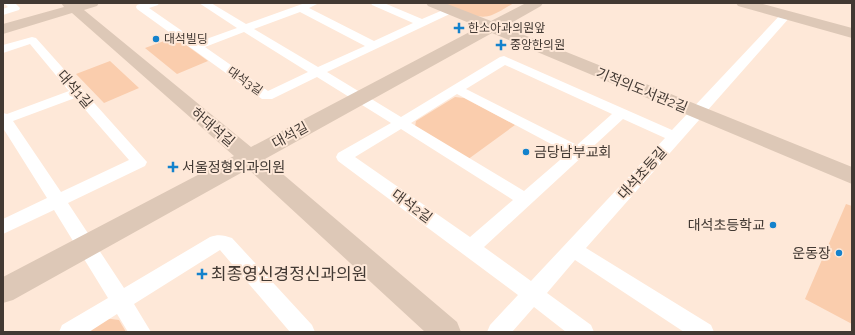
<svg xmlns="http://www.w3.org/2000/svg" width="855" height="335" font-family="Raleway,'Noto Sans KR',sans-serif">
  <style>
    .green { fill: #facdad }
    .lines { fill: none; stroke-linecap: round; stroke-linejoin: round }
    .street { fill: #fff; fill-rule: evenodd }
    .secondary { fill: #ddc8b7; fill-rule: evenodd }
    .poi-dot { fill: #1482cc; stroke: #fee8d8; stroke-width: 1.5 }
    .labels { text-anchor: middle; dominant-baseline: central; stroke-width: 4; stroke-linejoin: round; paint-order: stroke }
    .far-poi-label { font-size: 12px; fill: #423933; stroke: #fee8d8; text-anchor: start }
    .far-street-label { font-size: 12px; fill: #423933; stroke: #fee8d8 }
    .street-label { font-size: 14px; fill: #423933; stroke: #fee8d8 }
    .poi-label { font-size: 14px; fill: #423933; stroke: #fee8d8; text-anchor: start }
    .near-poi-label { font-size: 17px; fill: #423933; stroke: #fee8d8; text-anchor: start }
  </style>
  <rect width="100%" height="100%" fill="#fee8d8"/>
  <!-- green -->
  <path class="green" d="M444,3H514C507,7 500,12 492,15C477,21 458,9 444,3Z
    M175,37L208,61L177,74L145,48Z
    M110,61L139,88L104,103L76,74Z
    M455,97L464,98L515,125L467,160L415,127L416,121Z
    M846,204L852,206V324L805,299Z
    M104,318L119,320L126,332H81Z"/>
  <g class="lines">
    <!-- street -->
    <path class="street" d="M4,3H15L20,8L19,10L3,15V9L8,7Z
      M143,3H159L158,5L149,8L198,42L237,28L199,3H211L246,24L305,3H319L309,8L374,41L413,23L372,5L371,3H384L422,19L450,7L454,8L455,10L454,12L327,72L401,117L500,57L504,56L672,130L782,13H790L791,15L790,17L586,248L711,325L714,332H684L575,260L547,293L591,325L594,332H566L534,307L512,332H487L490,325L518,295L338,161L336,157L338,153L391,123L317,77L272,99H262L137,9L136,7L137,5ZM300,12L365,46L318,67L254,29ZM244,32L308,72L268,91L205,47ZM505,65L612,114L577,145L466,89ZM457,94L568,153L524,191L411,123ZM623,119L665,138L531,281L484,247ZM401,129L513,200L470,237L355,157Z
      M32,37L36,38L147,162L145,166L68,203L124,288L210,237C218,234 224,235 232,238L312,325L315,332H290L220,250L134,304L151,332H128L117,314L89,332H59L62,325L108,298L54,210L3,234V219L47,198L3,128V113L7,114L69,91L30,44L3,53V45ZM75,98L129,160L61,192L13,121Z"/>
    <!-- secondary -->
    <path class="secondary" d="M61,3H99L97,6L84,10L251,147L479,27L428,6L426,3H445L491,21L526,3H543L541,6L504,27L852,167V184L492,33L265,159L457,322L461,332H425L248,169L13,300L3,303V277L234,156L72,13L3,34V24L64,7Z
      M736,3H759L852,28V38L738,6Z"/>
  </g>
  <!-- markers -->
  <g class="poi-dot">
    <path d="M457 22h4v4h4v4h-4v4h-4v-4h-4v-4h4z"/>
    <circle cx="156" cy="39" r="4"/>
    <path d="M499 39h4v4h4v4h-4v4h-4v-4h-4v-4h4z"/>
    <circle cx="526" cy="152" r="4"/>
    <path d="M171 161h4v4h4v4h-4v4h-4v-4h-4v-4h4z"/>
    <circle cx="773" cy="225" r="4"/>
    <circle cx="839" cy="253" r="4"/>
    <path d="M200 268h4v4h4v4h-4v4h-4v-4h-4v-4h4z"/>
  </g>
  <g class="labels">
    <!-- far-poi labels -->
    <g class="far-poi-label">
      <text x="468" y="28">한소아과의원앞</text>
      <text x="164" y="39">대석빌딩</text>
      <text x="510" y="45">중앙한의원</text>
    </g>
    <!-- far-street labels -->
    <g class="far-street-label">
      <text transform="translate(245 81) rotate(35)">대석3길</text>
    </g>
    <!-- street labels -->
    <g class="street-label">
      <text transform="translate(75 89) rotate(49)">대석1길</text>
      <text transform="translate(642 90) rotate(22)">기적의도서관2길</text>
      <text transform="translate(213 127) rotate(40)">하대석길</text>
      <text transform="translate(290 135) rotate(-29)">대석길</text>
      <text transform="translate(642 173) rotate(-48)">대석초등길</text>
      <text transform="translate(412 206) rotate(36)">대석2길</text>
    </g>
    <!-- poi labels -->
    <g class="poi-label">
      <text x="534" y="152">금당남부교회</text>
      <text x="182" y="167">서울정형외과의원</text>
      <text x="765" y="225" text-anchor="end">대석초등학교</text>
      <text x="831" y="253" text-anchor="end">운동장</text>
    </g>
    <!-- near-poi labels -->
    <g class="near-poi-label">
      <text x="211" y="274">최종영신경정신과의원</text>
    </g>
  </g>
  <!-- border -->
  <rect width="855" height="335" fill="none" stroke="#423933" stroke-width="8"/>
</svg>
